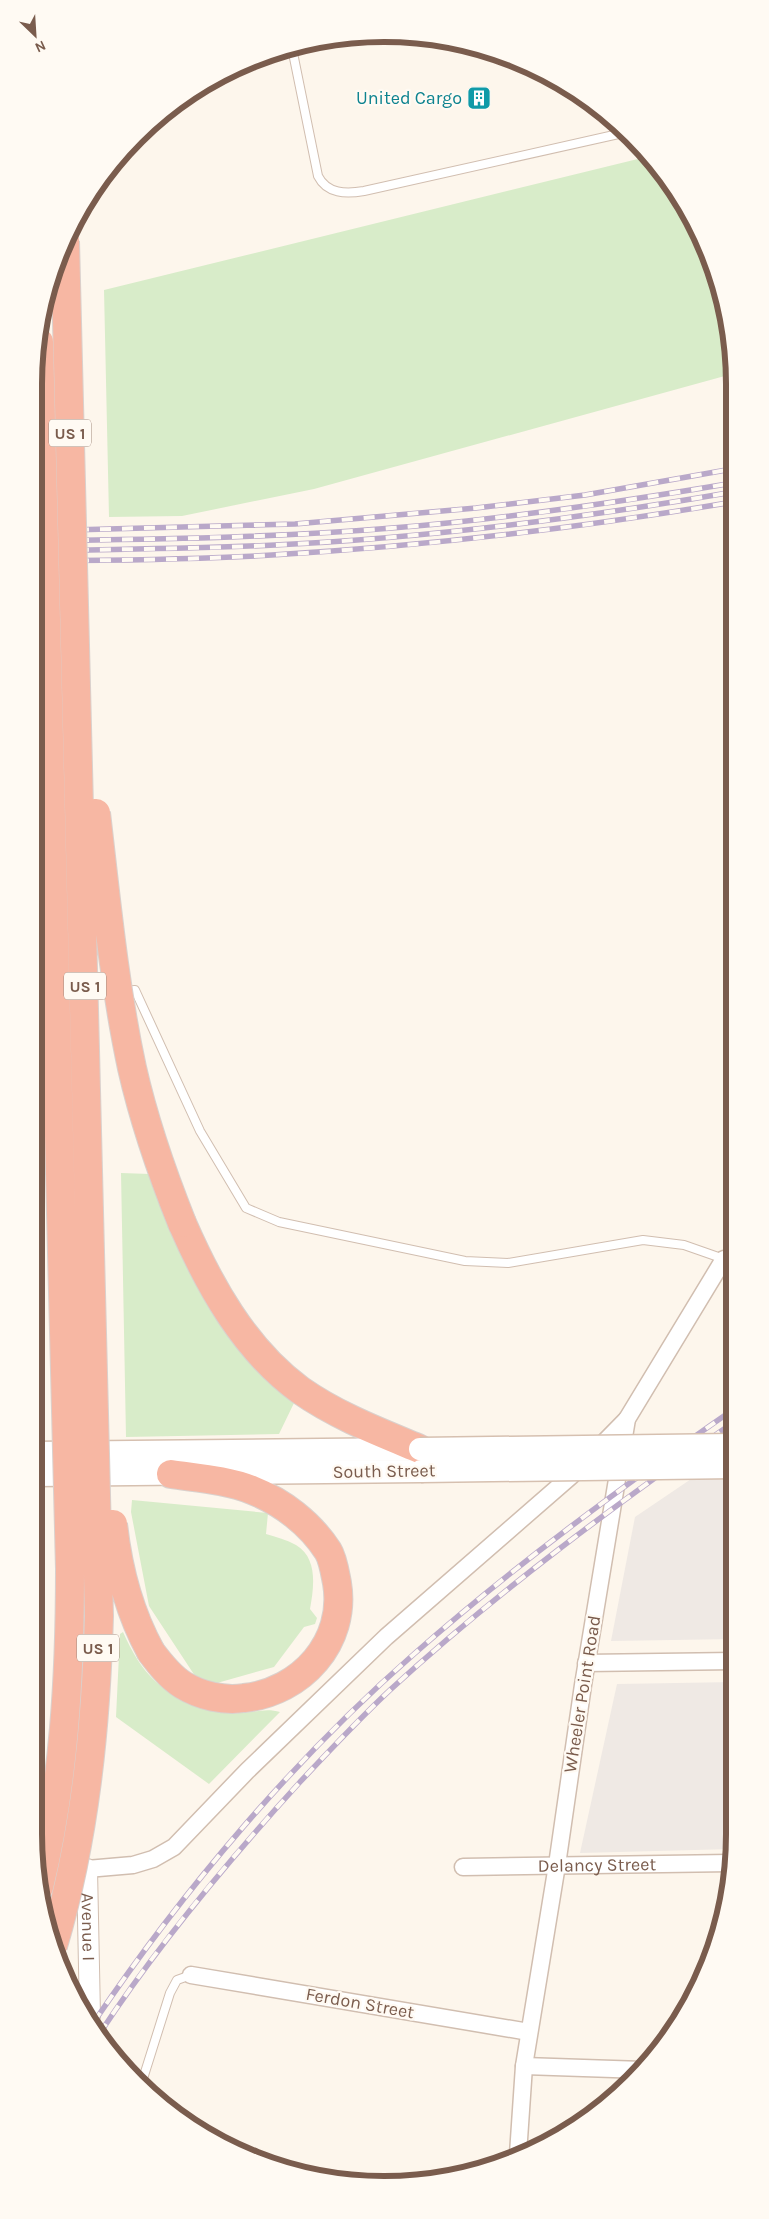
<svg xmlns="http://www.w3.org/2000/svg" width="769" height="2219" font-family="Karla,sans-serif">
  <style>
    .industrial { fill: #efe9e4 }
    .green { fill: #d8ecc9 }
    .lines { fill: none; stroke-linecap: round; stroke-linejoin: round }
    .service-casing { stroke: #d1beb0; stroke-width: 10 }
    .minor-casing { stroke: #d1beb0; stroke-width: 19 }
    .tertiary-casing { stroke: #d1beb0; stroke-width: 22 }
    .secondary-casing { stroke: #d6c0b0; stroke-width: 25 }
    .motorway-casing { stroke: #dad1cd; stroke-width: 30 }
    .service { stroke: #fff; stroke-width: 8 }
    .minor { stroke: #fff; stroke-width: 16 }
    .tertiary { stroke: #fff; stroke-width: 20 }
    .secondary { stroke: #fff; stroke-width: 22 }
    .motorway { stroke: #f7b7a3; stroke-width: 28 }
    .rail-casing { stroke: #b9a8c9; stroke-width: 5.5 }
    .rail { stroke: #fffaf3; stroke-width: 4; stroke-dasharray: 11; stroke-linecap: butt }
    .secondary-bridge-casing { stroke: #d6c0b0; stroke-width: 25; stroke-linecap: butt }
    .motorway-bridge-casing { stroke: #dad1cd; stroke-width: 30; stroke-linecap: butt }
    .secondary-bridge { stroke: #fff; stroke-width: 22 }
    .motorway-bridge { stroke: #f7b7a3; stroke-width: 28 }
    .labels { text-anchor: middle; dominant-baseline: central; stroke-width: 4.5; stroke-linejoin: round; paint-order: stroke }
    .shield { fill: #fffaf3; stroke: #a28b7f; stroke-width: 1 }
    .shield-label { font-size: 16px; font-weight: bold; fill: #7a5c4d }
    .culture-label { font-size: 18px; fill: #0d838f; stroke: #fffaf3; text-anchor: end }
    .street-label { font-size: 18px; fill: #7a5c4d; stroke: #fffaf3 }
    .rim { fill: none; stroke: #7a5c4d; stroke-width: 6 }
  </style>
  <rect width="100%" height="100%" fill="#fdf6ec"/>
  <!-- industrial -->
  <path class="industrial" d="M734,1450L735,1639L611,1641L635,1517Z
    M735,1682V1834L733,1849L580,1853L617,1684Z"/>
  <!-- green -->
  <path class="green" d="M650,156L699,230L732,338V374L314,489L182,516L109,517L104,290Z
    M121,1173L150,1174L258,1370L294,1403L279,1434L126,1437Z
    M132,1500L268,1513L266,1534C276,1537 287,1540 296,1545C318,1558 314,1587 310,1609L317,1618L315,1624L304,1627L274,1667L217,1683L197,1679L149,1606L131,1512Z
    M123,1632C142,1675 162,1695 208,1707C215,1709 223,1713 230,1713C248,1715 263,1707 280,1712L209,1784L116,1717L120,1634Z"/>
  <g class="lines">
    <!-- service casing -->
    <g class="service-casing">
      <path id="service" d="M292,48L318,176C327,194 346,194 364,191L623,133
        M88,993L135,990L200,1131L246,1208L279,1222L465,1261L508,1263L643,1240L684,1245L724,1259L734,1244
        M34,997L52,996
        M141,2085L170,1993L177,1980L191,1975"/>
    </g>
    <!-- minor casing -->
    <g class="minor-casing">
      <g id="minor">
        <path d="M586,1663L735,1661"/>
        <path id="s1" d="M463,1867L731,1863"/>
        <path d="M87,1869L133,1865L153,1859L174,1847L247,1771L386,1637L571,1476L627,1419"/>
        <path d="M191,1975L529,2032"/>
        <path d="M524,2066L643,2070"/>
        <path d="M518,2154L524,2066L557,1865L583,1685L627,1419L724,1259"/>
      </g>
    </g>
    <!-- tertiary casing -->
    <g class="tertiary-casing">
      <g id="tertiary">
        <path id="s2" d="M59,1869H87L90,2016"/>
      </g>
    </g>
    <!-- secondary casing -->
    <g class="secondary-casing">
      <path id="secondary" d="M34,1453L414,1449
        M34,1475L421,1471"/>
    </g>
    <!-- motorway casing -->
    <g class="motorway-casing">
      <path id="motorway" d="M182,1223C209,1285 244,1349 300,1390C337,1416 379,1432 420,1449
        M151,1652C160,1664 170,1677 183,1685C201,1696 224,1701 244,1698C301,1692 347,1642 337,1583C335,1573 333,1559 328,1551C310,1523 282,1502 252,1490C227,1480 198,1478 171,1474"/>
    </g>
    <!-- service -->
    <use href="#service" class="service"/>
    <!-- minor -->
    <use href="#minor" class="minor"/>
    <!-- tertiary -->
    <use href="#tertiary" class="tertiary"/>
    <!-- secondary -->
    <use href="#secondary" class="secondary"/>
    <!-- motorway -->
    <use href="#motorway" class="motorway"/>
    <!-- rail casing -->
    <g class="rail-casing">
      <path id="rail" d="M34,531L295,524L476,508L585,495L732,469
        M34,541C153,539 273,538 392,528C506,519 620,502 733,483
        M34,551C114,549 195,549 275,545C427,538 583,518 733,492
        M34,561C113,560 192,560 272,555C426,546 580,528 733,502
        M94,2022C183,1890 294,1759 414,1654C515,1565 623,1486 734,1409
        M100,2033C159,1943 228,1861 300,1782C329,1751 359,1719 390,1690C498,1591 615,1505 734,1422"/>
    </g>
    <!-- rail -->
    <use href="#rail" class="rail"/>
    <!-- secondary-bridge casing -->
    <g class="secondary-bridge-casing">
      <path id="secondary-bridge" d="M420,1449L734,1445
        M421,1471L735,1467"/>
    </g>
    <!-- motorway-bridge casing -->
    <g class="motorway-bridge-casing">
      <path id="motorway-bridge" d="M96,813C106,898 114,984 132,1068C144,1121 162,1173 182,1223
        M113,1524C118,1570 129,1612 151,1652
        M39,1887C64,1783 70,1677 70,1569L39,342
        M53,1946C85,1838 96,1727 99,1616L65,241"/>
    </g>
    <!-- secondary-bridge -->
    <use href="#secondary-bridge" class="secondary-bridge"/>
    <!-- motorway-bridge -->
    <use href="#motorway-bridge" class="motorway-bridge"/>
  </g>
  <!-- icons -->
  <defs>
    <g id="building-square" transform="scale(1.25)"><rect x="-9" y="-9" width="18" height="18" rx="4" fill="#0f9aa8" stroke="#fffaf3"/><path d="M-4-6H4V6H1V3H-1V6H-4ZM-2.5-4.3h1.7v1.8h-1.7ZM.8-4.3h1.7v1.8H.8ZM-2.5-1h1.7V.8h-1.7ZM.8-1h1.7V.8H.8Z" fill="#fff"/></g>
  </defs>
  <g fill-rule="evenodd">
    <use href="#building-square" x="479" y="98"/>
  </g>
  <g class="labels">
    <!-- shield labels -->
    <g class="shield">
      <rect x="49" y="419.5" width="42" height="27" rx="4"/>
      <rect x="64" y="972.5" width="42" height="27" rx="4"/>
      <rect x="77" y="1634.5" width="42" height="27" rx="4"/>
    </g>
    <g class="shield-label">
      <text x="70" y="433">US 1</text>
      <text x="85" y="986">US 1</text>
      <text x="98" y="1648">US 1</text>
    </g>
    <!-- culture labels -->
    <g class="culture-label">
      <text x="462" y="98">United Cargo</text>
    </g>
    <!-- street labels -->
    <g class="street-label">
      <text transform="translate(384 1471) rotate(-1)">South Street</text>
      <text transform="translate(582 1694) rotate(-81)">Wheeler Point Road</text>
      <text stroke="none"><textPath href="#s1" startOffset="134">Delancy Street</textPath></text>
      <text stroke="none"><textPath href="#s2" startOffset="86">Avenue I</textPath></text>
      <text transform="translate(360 2003) rotate(10)">Ferdon Street</text>
    </g>
  </g>
  <!-- crop -->
  <path d="M0 0H769V2219H0ZM384 42H384A342 342 0 0 1 726 384V1834A342 342 0 0 1 384 2176H384A342 342 0 0 1 42 1834V384A342 342 0 0 1 384 42Z" fill="#fffaf3" fill-rule="evenodd"/>
  <path class="rim" d="M384 42H384A342 342 0 0 1 726 384V1834A342 342 0 0 1 384 2176H384A342 342 0 0 1 42 1834V384A342 342 0 0 1 384 42Z"/>
  <!-- north arrow -->
  <g transform="translate(35 35) rotate(155)" stroke="#fffaf3" stroke-width="4" paint-order="stroke">
  <path d="M0-4L9 19L0 12L-9 19Z" fill="#7a5c4d"/>
  <text y="-8" font-size="14" font-weight="bold" text-anchor="middle" fill="#7a5c4d">N</text>
  </g>
</svg>
